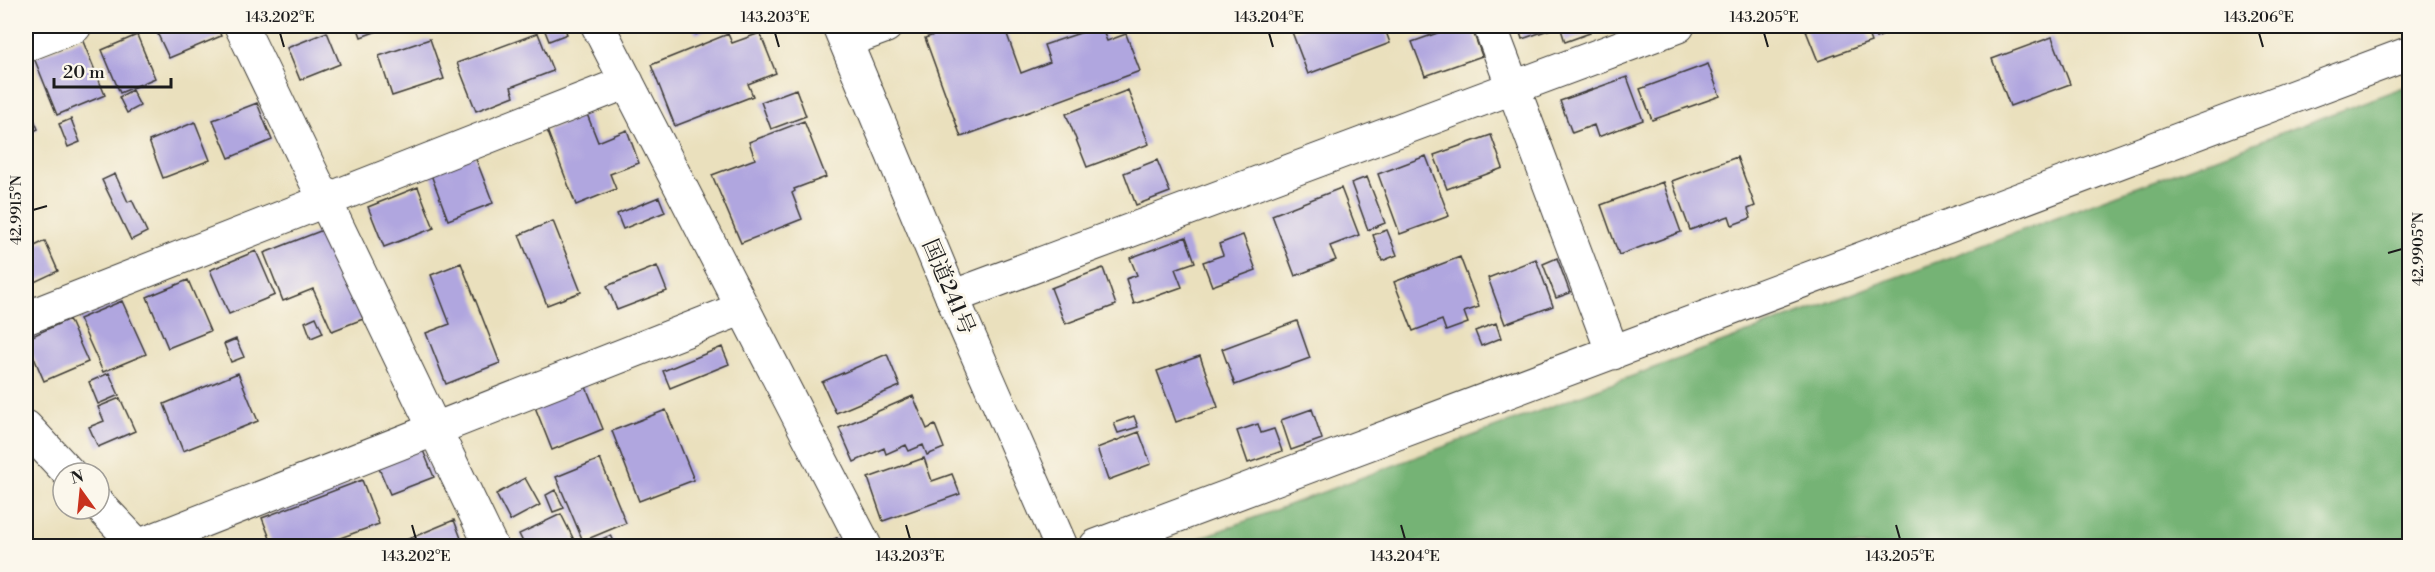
<svg xmlns="http://www.w3.org/2000/svg" width="2435" height="572" font-family="'Libre Bodoni','Noto Serif JP',serif">
  <style>
    .forest { fill: #75b374; stroke: #486848; stroke-width: 1.5 }
    .building { fill: #b0a6df }
    .lines { fill: none; stroke-linecap: round; stroke-linejoin: round }
    .street-casing { stroke: #3b3934; stroke-width: 35 }
    .primary-casing { stroke: #3b3934; stroke-width: 35 }
    .highway-casing { stroke: #3b3934; stroke-width: 35 }
    .street { stroke: #fff; stroke-width: 33 }
    .primary { stroke: #fff; stroke-width: 33 }
    .highway { stroke: #fff; stroke-width: 33 }
    .ticks { fill: none; stroke: #1c1c1c; stroke-width: 2 }
    .labels { text-anchor: middle; dominant-baseline: central; stroke-width: 6; stroke-linejoin: round; paint-order: stroke }
    .street-label { font-size: 22px; fill: #1c1c1c; stroke: #fbf7ec }
    .neatline { fill: none; stroke: #1c1c1c; stroke-width: 2 }
    .ticks-label { font-size: 15px; text-anchor: middle; fill: #1c1c1c }
  </style>
  <rect width="100%" height="100%" fill="#fbf7ec"/>
  <filter id="ink" filterUnits="userSpaceOnUse"><feTurbulence type="fractalNoise" baseFrequency=".0167" numOctaves="2"/><feDisplacementMap in="SourceGraphic" scale="12" xChannelSelector="R" yChannelSelector="G"/><feConvolveMatrix kernelMatrix="1 2 1 2 8 2 1 2 1" color-interpolation-filters="sRGB"/></filter>
  <filter id="wash" filterUnits="userSpaceOnUse"><feTurbulence type="fractalNoise" baseFrequency=".008" numOctaves="4" result="noise"/><feDisplacementMap in="SourceGraphic" scale="24" xChannelSelector="R" yChannelSelector="G"/><feGaussianBlur stdDeviation="1.35" result="paint"/><feColorMatrix in="noise" values="0 0 0 0 0 0 0 0 0 0 0 0 0 0 0 0 0 1.4 0 .05"/><feComposite in="paint" operator="in"/></filter>
  <g filter="url(#wash)">
    <rect width="100%" height="100%" fill="#eae0bd"/>
    <!-- forest -->
    <path class="forest" d="M2409,85V546H1179Z"/>
    <g id="blocks">
      <!-- building -->
      <path class="building" d="M154,26H217L221,36L169,58Z
        M357,26H391L361,37Z
        M543,26H564L567,34L549,41Z
        M692,26H718L696,34Z
        M961,26H1004L1021,73L1050,62L1044,45L1101,26L1107,41L1126,34L1140,71L961,137L925,38Z
        M1310,26H1384L1390,43L1308,74L1292,32Z
        M1393,26H1416L1395,33Z
        M1457,26H1471L1482,56L1425,76L1412,42Z
        M1518,26H1560L1522,39Z
        M1560,26H1588L1590,33L1565,42Z
        M1804,26H1865L1871,42L1818,61Z
        M1871,26H1908L1876,38Z
        M327,32L340,64L300,80L287,48Z
        M538,33L553,71L511,87L514,96L476,111L457,63Z
        M760,33L776,73L748,84L753,96L675,126L651,65L728,34L732,43Z
        M137,35L155,78L120,93L102,50Z
        M2052,37L2070,84L2010,106L1992,59Z
        M82,39L105,95L57,115L34,58Z
        M430,39L444,79L392,96L379,56Z
        M1708,64L1720,96L1652,120L1640,89Z
        M1627,77L1643,120L1598,137L1594,125L1572,133L1560,101Z
        M796,89L806,116L771,129L761,102Z
        M132,90L140,106L127,113L119,97Z
        M1128,90L1149,144L1087,167L1066,114Z
        M26,100L38,129L26,134Z
        M257,103L272,140L229,158L213,120Z
        M587,114L598,142L627,130L639,163L610,174L616,189L576,205L547,130Z
        M71,119L80,142L68,147L59,124Z
        M804,121L826,177L794,189L795,191L792,193L802,219L741,243L712,175L755,159L749,142Z
        M195,122L210,160L163,178L149,141Z
        M1491,135L1503,168L1447,189L1434,155Z
        M474,154L493,203L448,220L430,172Z
        M1426,156L1449,216L1400,234L1378,174Z
        M1737,157L1755,206L1748,209L1751,218L1732,225L1729,216L1690,230L1672,181Z
        M1157,160L1170,192L1136,205L1124,173Z
        M115,174L128,202L132,200L147,232L131,240L102,180Z
        M1367,177L1385,223L1368,230L1351,183Z
        M1663,182L1681,232L1619,255L1601,205Z
        M418,187L434,228L384,247L368,207Z
        M1341,188L1359,235L1330,246L1336,260L1295,276L1272,215Z
        M659,197L665,212L623,229L617,214Z
        M26,219L32,232L26,235Z
        M553,221L581,292L547,305L519,235Z
        M328,228L363,319L332,331L313,289L283,301L264,253Z
        M1387,230L1397,255L1382,261L1373,235Z
        M1243,235L1256,270L1212,286L1203,262L1223,255L1219,244Z
        M1186,237L1195,262L1175,269L1182,287L1134,304L1126,279L1137,275L1130,258Z
        M45,241L58,271L28,285L26,278V250Z
        M256,251L275,295L229,314L210,270Z
        M1460,257L1479,307L1464,312L1468,323L1446,331L1442,320L1413,331L1394,282Z
        M1557,258L1570,293L1556,298L1543,264Z
        M1536,259L1553,306L1505,324L1488,278Z
        M461,263L500,363L446,384L426,333L450,324L431,275Z
        M657,266L667,291L617,310L607,286Z
        M1103,268L1116,305L1065,324L1051,288Z
        M188,280L210,331L168,348L147,297Z
        M122,301L146,354L103,372L79,319Z
        M316,317L323,333L311,338L305,322Z
        M69,319L88,362L44,381L26,339Z
        M1297,321L1310,358L1235,385L1222,349Z
        M1496,323L1501,338L1481,346L1475,331Z
        M236,339L244,357L231,362L224,344Z
        M722,347L729,364L670,388L663,371Z
        M887,354L900,386L836,413L822,382Z
        M1200,356L1218,407L1176,422L1157,371Z
        M109,373L119,395L98,404L89,382Z
        M238,373L258,421L183,451L164,404Z
        M584,382L603,429L552,450L533,402Z
        M913,396L927,429L935,425L944,448L927,455L923,445L909,451L906,445L886,454L884,448L854,462L839,428Z
        M120,398L135,431L98,447L89,427L104,421L98,407Z
        M1312,409L1322,439L1291,450L1281,420Z
        M666,410L694,480L639,501L612,431Z
        M1134,416L1138,427L1118,433L1114,423Z
        M1258,424L1261,433L1274,429L1282,451L1248,463L1237,431Z
        M1139,432L1151,464L1108,480L1097,448Z
        M422,448L434,477L390,494L378,466Z
        M924,458L932,481L952,474L960,494L883,521L868,478Z
        M600,459L626,523L583,541L556,477Z
        M525,478L540,505L510,521L496,494Z
        M362,480L379,524L318,546H273L262,518Z
        M555,490L564,508L553,512L546,495Z
        M561,514L577,546H525L519,534Z
        M454,520L464,546H409L406,540Z
        M611,535L616,546H592L591,544Z
        M837,538L841,546H817Z"/>
    </g>
  </g>
  <g filter="url(#ink)">
    <use href="#blocks" fill-opacity="0" stroke="#3b3934" stroke-width="1.5"/>
    <g class="lines">
      <!-- street casing -->
      <g class="street-casing">
        <path id="street" d="M241,26L491,546
          M598,26L865,546
          M1490,26L1613,353
          M846,41L886,26
          M26,45L75,26
          M952,297L1678,26
          M26,318L627,82
          M138,546L743,308
          M1096,546L2410,53"/>
      </g>
      <!-- primary casing -->
      <g class="primary-casing">
        <path id="primary" d="M26,427L69,473
          M99,505L138,546"/>
      </g>
      <!-- highway casing -->
      <g class="highway-casing">
        <path id="highway" d="M839,26L952,297L1061,546"/>
      </g>
      <!-- street -->
      <use href="#street" class="street"/>
      <!-- primary -->
      <use href="#primary" class="primary"/>
      <!-- highway -->
      <use href="#highway" class="highway"/>
    </g>
  </g>
  <!-- ticks -->
  <path class="ticks" d="M280,33L284,47M775,33L779,47M1269,33L1273,47M1764,33L1768,47M2259,33L2263,47M33,210L47,206M2388,253L2402,249M412,525L416,539M906,525L910,539M1401,525L1405,539M1896,525L1900,539"/>
  <g class="labels">
    <!-- street labels -->
    <g class="street-label">
      <text transform="translate(948 287) rotate(67)">国道241号</text>
    </g>
  </g>
  <!-- margin -->
  <rect width="2435" height="572" fill="none" stroke="#fbf7ec" stroke-width="66"/>
  <!-- north arrow -->
  <g transform="translate(81 491) rotate(345)"><circle r="28" fill="#fbf7ec" stroke="#a29f99" stroke-width="1.5"/>
  <path d="M0-4.5L10 22L0 15L-10 22Z" fill="#c8321e"/>
  <text y="-9" font-size="16" font-weight="bold" text-anchor="middle" fill="#1c1c1c">N</text>
  </g>
  <!-- scale -->
  <path d="M54 78v9h117v-9" fill="none" stroke="#1c1c1c" stroke-width="3"/>
  <text x="63" y="78" font-size="18" fill="#1c1c1c" stroke="#fbf7ec" stroke-width="4.5" paint-order="stroke">20 m</text>
  <rect x="33" y="33" width="2369" height="506" class="neatline"/>
  <g class="ticks-label">
    <text x="280" y="22">143.202°E</text>
    <text x="775" y="22">143.203°E</text>
    <text x="1269" y="22">143.204°E</text>
    <text x="1764" y="22">143.205°E</text>
    <text x="2259" y="22">143.206°E</text>
    <text transform="translate(16 210) rotate(-90)" y="5">42.9915°N</text>
    <text transform="translate(2418 249) rotate(-90)" y="5">42.9905°N</text>
    <text x="416" y="561">143.202°E</text>
    <text x="910" y="561">143.203°E</text>
    <text x="1405" y="561">143.204°E</text>
    <text x="1900" y="561">143.205°E</text>
  </g>
</svg>
